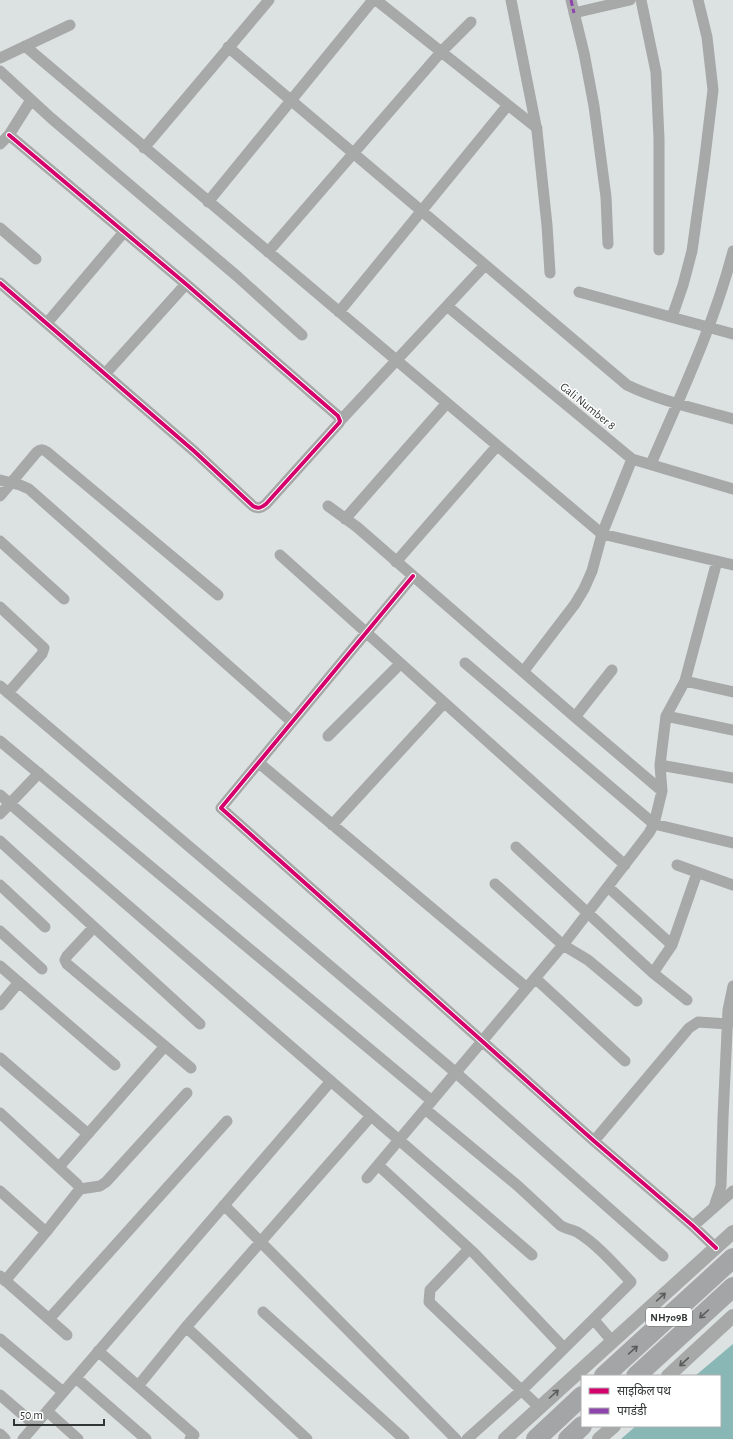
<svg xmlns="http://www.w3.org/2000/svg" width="733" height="1439" font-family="'Alegreya Sans','Noto Sans Devanagari',sans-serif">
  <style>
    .water { fill: #89b7b6 }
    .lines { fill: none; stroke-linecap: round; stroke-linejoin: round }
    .minor { stroke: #a7a8a8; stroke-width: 11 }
    .tertiary { stroke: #a7a8a8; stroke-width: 14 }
    .motorway { stroke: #a4a5a6; stroke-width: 20 }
    .quiet { stroke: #8e44ad; stroke-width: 3; stroke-dasharray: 6 3; stroke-linecap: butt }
    .cycleway-casing { stroke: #fff; stroke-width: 6 }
    .cycleway { stroke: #d6006c; stroke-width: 4 }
    .oneway { stroke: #5a5d5d }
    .oneway2 { stroke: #595c5c }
    .labels { text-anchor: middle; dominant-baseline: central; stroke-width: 3; stroke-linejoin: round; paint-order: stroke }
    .shield { fill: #fff; stroke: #6f7271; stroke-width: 1 }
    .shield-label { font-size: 11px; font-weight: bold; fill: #313534 }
    .street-label { font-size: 12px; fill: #313534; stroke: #fff }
  </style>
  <rect width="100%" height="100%" fill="#dce1e1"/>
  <!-- water -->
  <path class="water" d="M733,1344V1439H621L636,1426H720V1376H695Z"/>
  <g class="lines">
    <!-- minor -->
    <path class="minor" d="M376,0L537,128
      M511,0L537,131L547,225L550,273
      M571,0L584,53L594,106L606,197L608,244
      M641,0L656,72L659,139V250
      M574,13L630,0
      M25,46L602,534L733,565
      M228,47L627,385C660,401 698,409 733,419
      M0,58L70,25
      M0,71L51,118L238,277L302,335
      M0,144L9,135L31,100
      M144,148L269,0
      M208,202L373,0
      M0,228L36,259
      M268,252L441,52L471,22
      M0,283L194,451L253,506C258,509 261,508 266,504L339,423L340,421L338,416L186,284L9,135
      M579,292L733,334
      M447,306L632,459L733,489
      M339,312L508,105
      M672,317L683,285L692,251L704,165L713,90L707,37L698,0
      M47,323L124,232
      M105,374L186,284
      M340,421L485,265
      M651,464C681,394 714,325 733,251
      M0,480L20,485L29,489L292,722
      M0,496L36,453C40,449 42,449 47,452L218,595
      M328,506L357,527L575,717L662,791
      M345,519L447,403
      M0,541L64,599
      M280,555L625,865
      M396,562L497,446
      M413,576L221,808L594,1141L693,1226L716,1248
      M0,607L44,648L42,654L8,693
      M465,663L654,824L733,843
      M523,672L575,604L584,589L592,571L602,534L632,459
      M685,681L733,692
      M0,686L455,1072L663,1256
      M666,716L733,730
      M575,717L612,670
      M328,736L400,664
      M0,741L432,1101
      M259,763L527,988
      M660,765L733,778
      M0,795L532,1255
      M0,814L39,773
      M332,825L444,703
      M0,841L200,1024
      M516,847L653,973L687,1000
      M677,865L733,885
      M495,884L563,945L588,960L637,1001
      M0,885L45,927
      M608,887L672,945
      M94,927L67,956L65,960L67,964L191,1068
      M0,931L42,969
      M0,966L115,1065
      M653,973L672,945L697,873
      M535,978L625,1061
      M0,1005L19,982
      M0,1058L88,1134
      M425,1109L518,1186L560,1225C565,1229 572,1229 577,1232C597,1244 615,1265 631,1282L522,1390L467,1439
      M0,1113L77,1184L80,1189L46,1232L5,1281
      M594,1141L689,1028L698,1022L728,1024
      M378,1165L474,1253L564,1348
      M59,1167L165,1046
      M367,1178L563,945L649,833L654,824L662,791L660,765L666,716L685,681L717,561
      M80,1189L100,1186L106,1182L187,1093
      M0,1191L46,1232
      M224,1205L456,1439
      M714,1207L721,1186L723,1118L728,1010L733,986
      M693,1226L733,1191
      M469,1249L430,1290L429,1302L539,1407
      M0,1276L67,1335
      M263,1312L404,1439
      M49,1319L227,1121
      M594,1320L612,1341
      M186,1327L307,1439
      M0,1339L63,1392
      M98,1351L194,1435L190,1439
      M76,1378L146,1439
      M138,1386L186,1327L371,1116
      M0,1395L35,1425
      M47,1411L78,1439
      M0,1434L5,1439
      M23,1439L331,1081"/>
    <!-- tertiary -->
    <path class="tertiary" d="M668,1376L733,1316
      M505,1439L733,1232
      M599,1439L614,1426"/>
    <!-- motorway -->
    <path class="motorway" d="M604,1376L733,1258
      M636,1376L733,1287
      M536,1439L582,1396
      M568,1439L582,1426"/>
    <!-- quiet -->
    <path class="quiet" d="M571,0L574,13"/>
    <!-- cycleway casing -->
    <g class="cycleway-casing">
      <path id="cycleway" d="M0,283L194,451L253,506C258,509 261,508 266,504L339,423L340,421L338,416L186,284L9,135
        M413,576L221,808L594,1141L693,1226L716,1248"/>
    </g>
    <!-- cycleway -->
    <use href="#cycleway" class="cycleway"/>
  </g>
  <!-- one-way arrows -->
  <defs><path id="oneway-shaft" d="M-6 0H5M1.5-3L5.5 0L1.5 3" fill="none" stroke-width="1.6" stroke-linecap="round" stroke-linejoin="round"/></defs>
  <g class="oneway">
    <use href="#oneway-shaft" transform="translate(661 1297) rotate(-42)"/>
    <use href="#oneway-shaft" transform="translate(684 1362) rotate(137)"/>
    <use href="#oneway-shaft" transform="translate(554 1394) rotate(-42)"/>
  </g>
  <g class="oneway2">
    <use href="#oneway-shaft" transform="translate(704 1314) rotate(138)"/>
    <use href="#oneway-shaft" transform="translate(633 1350) rotate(-42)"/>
  </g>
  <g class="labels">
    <!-- shield labels -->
    <rect class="shield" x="646" y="1308" width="46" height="18" rx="3"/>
    <g class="shield-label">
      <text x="669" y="1317">NH709B</text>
    </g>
    <!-- street labels -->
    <g class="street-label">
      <text transform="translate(588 406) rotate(39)">Gali Number 8</text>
    </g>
  </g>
  <!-- legend -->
  <rect x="581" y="1375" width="140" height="52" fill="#ffffff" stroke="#adaeae"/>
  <rect x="589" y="1388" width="20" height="6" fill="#d6006c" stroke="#adaeae"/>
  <text x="617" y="1395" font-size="12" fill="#313534">साइकिल पथ</text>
  <rect x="589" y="1408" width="20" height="6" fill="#8e44ad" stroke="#adaeae"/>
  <text x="617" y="1415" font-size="12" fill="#313534">पगडंडी</text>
  <!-- scale -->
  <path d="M14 1419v6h90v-6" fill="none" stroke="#313534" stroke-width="2"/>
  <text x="20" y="1419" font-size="12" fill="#313534" stroke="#ffffff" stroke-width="3" paint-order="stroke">50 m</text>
</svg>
